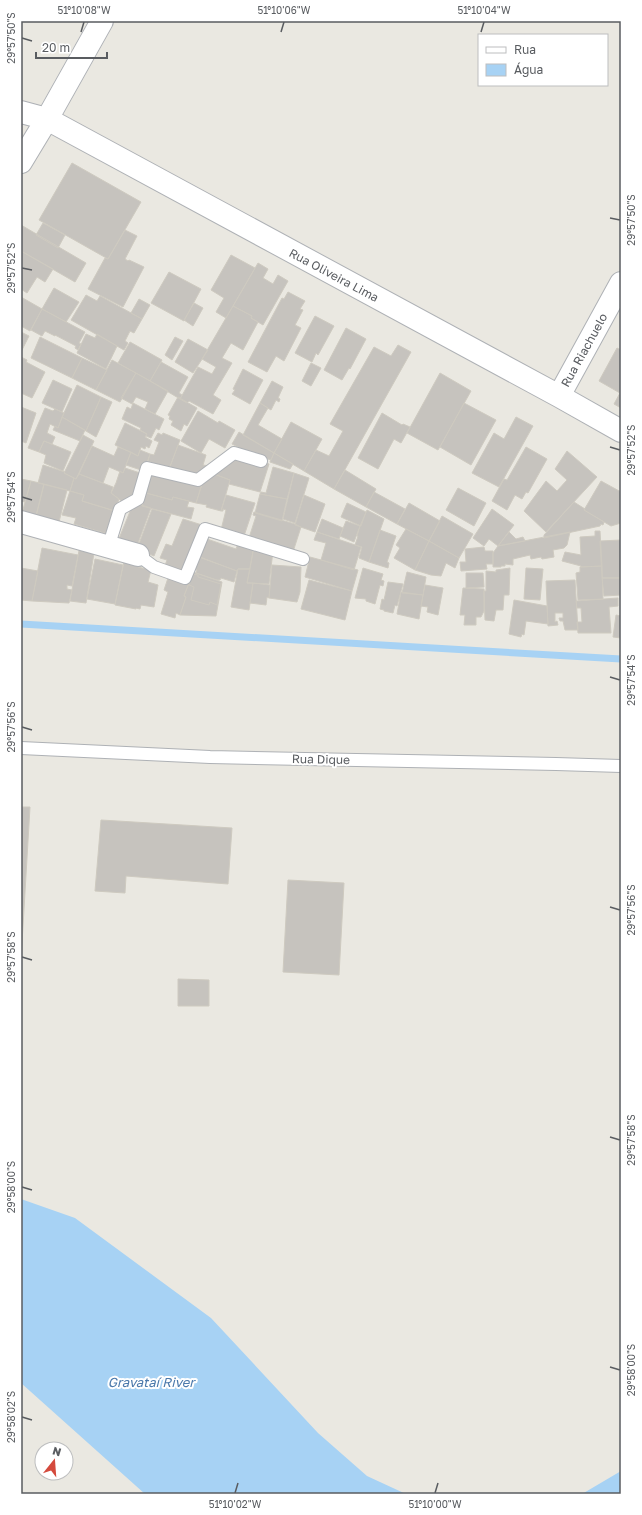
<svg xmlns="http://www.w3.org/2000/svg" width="642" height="1515" font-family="'Golos Text',sans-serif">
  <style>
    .water { fill: #a7d2f4 }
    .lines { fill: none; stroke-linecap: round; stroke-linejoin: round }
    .stream { stroke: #a7d2f4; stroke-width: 7 }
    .building { fill: #c6c3be; stroke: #cecac0 }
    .lane-casing { stroke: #aeb1b5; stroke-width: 14 }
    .street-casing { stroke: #aeb1b5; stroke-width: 24 }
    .secondary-casing { stroke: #adb0b5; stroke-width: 24 }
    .lane { stroke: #fff; stroke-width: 12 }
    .street { stroke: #fff; stroke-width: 22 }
    .secondary { stroke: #fff; stroke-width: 22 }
    .ticks { fill: none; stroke: #595c60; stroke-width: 1.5 }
    .labels { text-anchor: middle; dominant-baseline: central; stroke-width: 4; stroke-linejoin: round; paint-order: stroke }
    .street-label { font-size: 12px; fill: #595c60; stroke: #fff }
    .water-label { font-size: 13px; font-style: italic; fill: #4b79ab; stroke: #fff }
    .neatline { fill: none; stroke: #595c60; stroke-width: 1.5 }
    .ticks-label { font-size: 10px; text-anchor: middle; fill: #595c60 }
  </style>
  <rect width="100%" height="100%" fill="#eae8e1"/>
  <!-- water -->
  <path class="water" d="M21,1199L75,1218L211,1318L318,1433L367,1476L406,1494H145L21,1383Z
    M621,1471V1494H582Z"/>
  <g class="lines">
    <!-- stream -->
    <path class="stream" d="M21,624L621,659"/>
  </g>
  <!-- building -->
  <path class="building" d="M72,163L141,202L108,259L39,220Z
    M43,223L65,235L58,248L36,235Z
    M21,225L86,263L75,282L21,251Z
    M125,230L137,236L125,259L128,261L129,260L144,267L123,307L88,289L105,258L108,259Z
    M21,251L53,269L45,282L37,277L27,293L21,289Z
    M231,255L255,268L226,318L216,312L224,298L211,290Z
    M258,263L268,269L263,278L273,284L278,275L288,281L263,325L251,318L252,316L233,306Z
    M169,272L201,289L184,321L151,303Z
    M54,288L79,302L66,322L42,309Z
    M288,292L305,301L300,309L303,310L295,325L301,328L284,361L276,356L267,372L248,362L282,298L284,299Z
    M86,295L97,301L100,296L142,319L134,333L130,331L125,341L128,343L124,350L71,320Z
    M21,297L42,309L30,331L21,326Z
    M139,299L150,305L142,319L131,313Z
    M194,303L203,308L193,326L184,320Z
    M233,306L252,316L251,318L258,322L243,350L231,343L222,358L232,363L213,395L221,400L213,414L189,401L187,403L180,399L198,367L212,374L216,367L202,359Z
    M42,309L85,332L79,343L81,344L78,350L75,348L76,346L55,335V336L45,331L42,336L31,330Z
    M315,316L334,326L318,355L316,353L312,362L295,353Z
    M346,328L366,339L350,369L349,368L342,380L324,370Z
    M21,332L29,336L21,352Z
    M86,334L95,338L97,334L117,346L106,369L77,353Z
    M40,337L82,358L72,378L31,358Z
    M175,337L183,341L172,360L165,355Z
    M188,339L208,350L193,373L175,362Z
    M130,342L162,360L150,381L118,363Z
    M398,345L411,352L334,489L304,471L316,450L329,456L343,431L330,424L374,347L391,356Z
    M617,348L621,350V408L614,404L620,393L599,381Z
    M21,357L27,360L26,362L45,372L32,398L21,393Z
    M82,358L107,370L96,390L72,378Z
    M112,360L136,373L120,402L96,390Z
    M161,362L188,377L179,393L182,395L180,399L150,381Z
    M311,363L321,368L311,386L302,381Z
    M243,369L263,380L250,404L232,394L235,390L233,389Z
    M136,373L168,391L155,414L145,409L148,402L136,397L132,404L121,398Z
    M440,373L471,391L438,450L407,433Z
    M53,380L72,389L62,412L42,403Z
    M272,381L283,387L278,398L280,399L279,402L276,400L271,410L260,403Z
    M77,385L101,397L86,431L62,417Z
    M101,397L112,402L96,437L86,431Z
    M178,397L197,408L187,426L184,424L181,431L171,425L173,421L169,419L170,416L168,415Z
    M133,403L164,419L159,430L156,428L151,438L146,436L147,434L140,430L141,428L122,419L127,407L131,409Z
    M260,403L268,408L258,425L282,439L274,453L243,435Z
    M464,403L496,420L471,465L440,447Z
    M21,407L36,413L26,443L21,441Z
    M45,408L53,411L55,409L64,413L58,428L50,424L47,433L55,437L52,444L44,441L39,452L28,448Z
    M198,411L218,423L219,421L235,430L225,448L209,439L201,453L181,441Z
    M382,413L402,425L403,424L410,427L401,443L394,439L378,469L358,458Z
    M62,417L85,430L80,441L53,430L55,426L58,428Z
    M516,417L533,426L499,487L472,473L494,433L504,439Z
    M291,422L322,439L304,471L274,453Z
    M125,423L147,434L145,437L152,441L149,448L146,446L145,449L141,447L138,456L115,445Z
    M239,432L274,453L271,460L237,449L238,447L232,444Z
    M158,433L162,435L163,433L180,440L169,469L148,461L150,454L154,455L159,442L154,440Z
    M83,435L94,441L76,479L64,473Z
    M44,441L71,452L63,471L44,463L46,455L39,452Z
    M178,445L206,455L203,465L209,466L198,474L184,470L178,471L170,467Z
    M92,446L114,456L118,447L131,452L123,473L109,467L103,483L79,474Z
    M526,447L547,459L528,493L526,492L522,499L515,495L507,510L492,501L504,479L507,480Z
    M140,450L150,454L144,471L126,465L131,452L138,456Z
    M567,451L597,477L546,532L524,511L546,481L557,491L567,480L555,469Z
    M274,453L293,464L290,469L270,462Z
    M237,454L269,464L260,492L229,484L230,480L214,474Z
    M43,465L65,472L64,473L74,478L70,491L38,483Z
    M273,467L294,473L287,499L260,494L261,492L266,493Z
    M125,468L143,474L137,492L124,503L111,493L116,483L120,471L123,473Z
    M153,470L203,481L196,503L173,497L172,500L146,493Z
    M345,470L376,489L366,507L334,489Z
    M294,473L309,478L295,523L283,519Z
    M79,474L113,487L111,493L119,499L115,511L82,501L84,495L70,491L74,478L76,479Z
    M214,474L230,480L221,511L206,507L207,505L196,503L203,481Z
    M21,479L31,481L25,502L21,501Z
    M31,481L44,484L36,516L22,513Z
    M601,481L621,492V523L611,526L584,510Z
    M44,484L67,490L59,522L36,516Z
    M458,488L486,503L474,526L446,510Z
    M70,491L84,495L82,501L115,511L108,534L74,524L76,518L62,515Z
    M374,492L405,509L397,524L366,507Z
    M146,493L172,500L173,497L189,501L187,507L194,508L191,519L142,506Z
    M260,494L287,499L282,521L255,513Z
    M226,495L255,503L244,536L221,530L226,510L223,509V511H221Z
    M304,495L325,504L315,532L295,525Z
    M574,502L585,509L584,510L604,522L603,525L601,524L600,526L544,538V535Z
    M135,503L151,508L137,546L118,541L131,509L133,510Z
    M347,503L366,512L361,526L341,517Z
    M409,503L440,521L429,541L397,524Z
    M152,509L171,514L154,556L137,549Z
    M492,509L514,525L498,546L489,539L484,546L473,538Z
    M367,510L384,519L369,562L359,558L362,547L355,545L358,536H357L360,526Z
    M254,512L295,524L301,527L292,555L248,541L256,516L253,515Z
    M442,516L473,534L459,558L429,541Z
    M183,519L202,525L184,575L164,568L167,560L160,558L166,544L172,546Z
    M322,519L343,528L339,539L317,532Z
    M346,521L360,526L354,542L340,536Z
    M406,529L429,541L415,570L394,558L400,548L396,545Z
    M380,530L396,536L387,562L389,563L388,568L369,562Z
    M595,531H600L602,566L581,567V566L562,561L565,552L581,555L580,537L595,536Z
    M317,532L361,547L354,570L321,560L326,543L314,540Z
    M509,532L516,539L523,537L525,541L498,546Z
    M570,532L567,545L564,548L553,550L554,557L542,559L541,557L531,559L530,555L513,559V565L505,564V566H501V567H493V553L498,546Z
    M207,539L236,549L239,541L254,546L250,569H238L237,571L200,557Z
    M621,540V578H602L600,541Z
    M429,541L459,558L455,568L446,563L441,576L431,575L415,570Z
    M80,545L94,553L86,603L70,601Z
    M254,546L273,551L269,584L247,583Z
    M484,547L485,551H493V564H486L487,569L461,571L460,562H466L465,549Z
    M42,548L78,555L72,586L67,585V589L72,590L69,603L32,601Z
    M196,556L237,571L234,582L221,578L220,580H217L196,573L197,570L192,568Z
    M125,557L139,563L138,567L151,570L148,582L158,585L154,607L141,605L140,609L136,608V609L115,605Z
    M310,557L358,570L352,591L305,577Z
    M95,559L123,565L115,604L87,599Z
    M272,565L301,567L300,592L297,602L269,598Z
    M602,566L603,599L578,600L576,573L580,572V567Z
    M21,568L38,571L32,601L21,600Z
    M363,568L383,574L381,580L384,581L383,586L380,585L375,604L366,601V599L355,598Z
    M510,568L509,595H504L503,610H496L494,621L485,620L484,591H486V571L496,572V570Z
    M526,568L543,569L540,600L524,599Z
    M238,569H250L247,583H253L249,610L231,607Z
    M190,571L222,582L216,616L180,615L186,597L184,596L189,583Z
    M407,572L426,577L423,595L402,593Z
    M466,573H483L484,587L466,588Z
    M192,574L198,575V577L221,584L217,605L210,602L209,605L191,600L194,587L189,585Z
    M168,578L189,583L184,596L186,597L180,615L176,613L175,618L161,614L168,592L164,590Z
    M602,578H621V595L604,596Z
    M309,580L352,591L345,620L301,609Z
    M575,580L578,630H565L563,621H560L559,618H563V613H555V622L557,621L558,625L548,626L546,581Z
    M388,582L403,584L397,606L395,605L393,613L384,611V610L380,609L382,599L384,600Z
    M253,583L270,585L269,598L267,597L266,605L250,603Z
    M425,585L443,588L438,615L427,612L428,607L421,606Z
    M463,588L484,589V611L481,617H476V625H464L465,615H460Z
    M401,592L423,595L419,619L397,614Z
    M618,598V606L609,607L611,633H578L577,622H582L581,608H577L576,601Z
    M514,600L547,606L548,624L526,621L524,635L522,634L521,637L509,634Z
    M616,615L621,616V638L613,637Z
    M21,807H30L21,960Z
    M101,820L232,828L228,884L126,876L125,893L95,891Z
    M288,880L344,883L339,975L283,972Z
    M178,979L209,980V1006H178Z"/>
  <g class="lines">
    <!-- lane casing -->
    <g class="lane-casing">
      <path id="lane" d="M108,548L120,509L138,499L147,468L198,480L234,453L261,461
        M138,555L154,567L185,578L205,529L303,559
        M21,748L210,757L556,764L621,766"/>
    </g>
    <!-- street casing -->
    <g class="street-casing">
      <path id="street" d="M21,162L47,119L559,396L621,431
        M559,396L621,283
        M21,522L138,555"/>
    </g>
    <!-- secondary casing -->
    <g class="secondary-casing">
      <path id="secondary" d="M21,112L47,119L102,21"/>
    </g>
    <!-- lane -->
    <use href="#lane" class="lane"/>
    <!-- street -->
    <use href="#street" class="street"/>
    <!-- secondary -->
    <use href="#secondary" class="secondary"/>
  </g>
  <!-- ticks -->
  <path class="ticks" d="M81,32L84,22M281,32L284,22M481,32L484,22M22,38L32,41M610,218L620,220M22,268L32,270M610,447L620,450M22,497L32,500M610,677L620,680M22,727L32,730M610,907L620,910M22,957L32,960M610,1137L620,1140M22,1187L32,1190M610,1367L620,1370M22,1417L32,1420M235,1493L238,1483M435,1493L438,1483"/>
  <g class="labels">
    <!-- street labels -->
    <g class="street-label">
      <text transform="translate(334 275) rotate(28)">Rua Oliveira Lima</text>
      <text transform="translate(584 350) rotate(-61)">Rua Riachuelo</text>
      <text transform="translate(321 759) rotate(1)">Rua Dique</text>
    </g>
    <!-- water labels -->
    <g class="water-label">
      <text x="151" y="1382">Gravataí River</text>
    </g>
  </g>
  <!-- border -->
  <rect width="642" height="1515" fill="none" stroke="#ffffff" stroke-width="44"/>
  <!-- legend -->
  <rect x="478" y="34" width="130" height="52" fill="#ffffff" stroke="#bdbebf"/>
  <rect x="486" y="47" width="20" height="6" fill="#ffffff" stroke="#bdbebf"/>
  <text x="514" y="54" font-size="12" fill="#595c60">Rua</text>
  <rect x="486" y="64" width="20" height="12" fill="#a7d2f4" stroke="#bdbebf"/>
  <text x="514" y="74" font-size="12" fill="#595c60">Água</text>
  <!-- north arrow -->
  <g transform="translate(54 1461) rotate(17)"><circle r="19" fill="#ffffff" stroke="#bdbebf"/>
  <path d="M0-3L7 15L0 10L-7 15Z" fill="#d44a3d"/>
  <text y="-6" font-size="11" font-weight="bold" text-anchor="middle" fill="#595c60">N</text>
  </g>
  <!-- scale -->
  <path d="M36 52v6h71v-6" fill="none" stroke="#595c60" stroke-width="2"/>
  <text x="42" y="52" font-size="12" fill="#595c60" stroke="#ffffff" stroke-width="3" paint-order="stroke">20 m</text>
  <rect x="22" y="22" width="598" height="1471" class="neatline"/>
  <g class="ticks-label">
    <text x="84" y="14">51°10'08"W</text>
    <text x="284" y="14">51°10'06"W</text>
    <text x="484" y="14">51°10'04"W</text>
    <text transform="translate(11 38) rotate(-90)" y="4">29°57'50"S</text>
    <text transform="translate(631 220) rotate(-90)" y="4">29°57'50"S</text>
    <text transform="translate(11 268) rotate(-90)" y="4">29°57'52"S</text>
    <text transform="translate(631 450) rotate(-90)" y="4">29°57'52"S</text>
    <text transform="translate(11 497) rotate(-90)" y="4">29°57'54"S</text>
    <text transform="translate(631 680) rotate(-90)" y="4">29°57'54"S</text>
    <text transform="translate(11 727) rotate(-90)" y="4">29°57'56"S</text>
    <text transform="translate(631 910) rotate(-90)" y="4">29°57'56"S</text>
    <text transform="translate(11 957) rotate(-90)" y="4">29°57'58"S</text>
    <text transform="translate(631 1140) rotate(-90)" y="4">29°57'58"S</text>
    <text transform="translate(11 1187) rotate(-90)" y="4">29°58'00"S</text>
    <text transform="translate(631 1370) rotate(-90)" y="4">29°58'00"S</text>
    <text transform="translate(11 1417) rotate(-90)" y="4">29°58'02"S</text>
    <text x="235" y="1508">51°10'02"W</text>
    <text x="435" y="1508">51°10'00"W</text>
  </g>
</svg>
